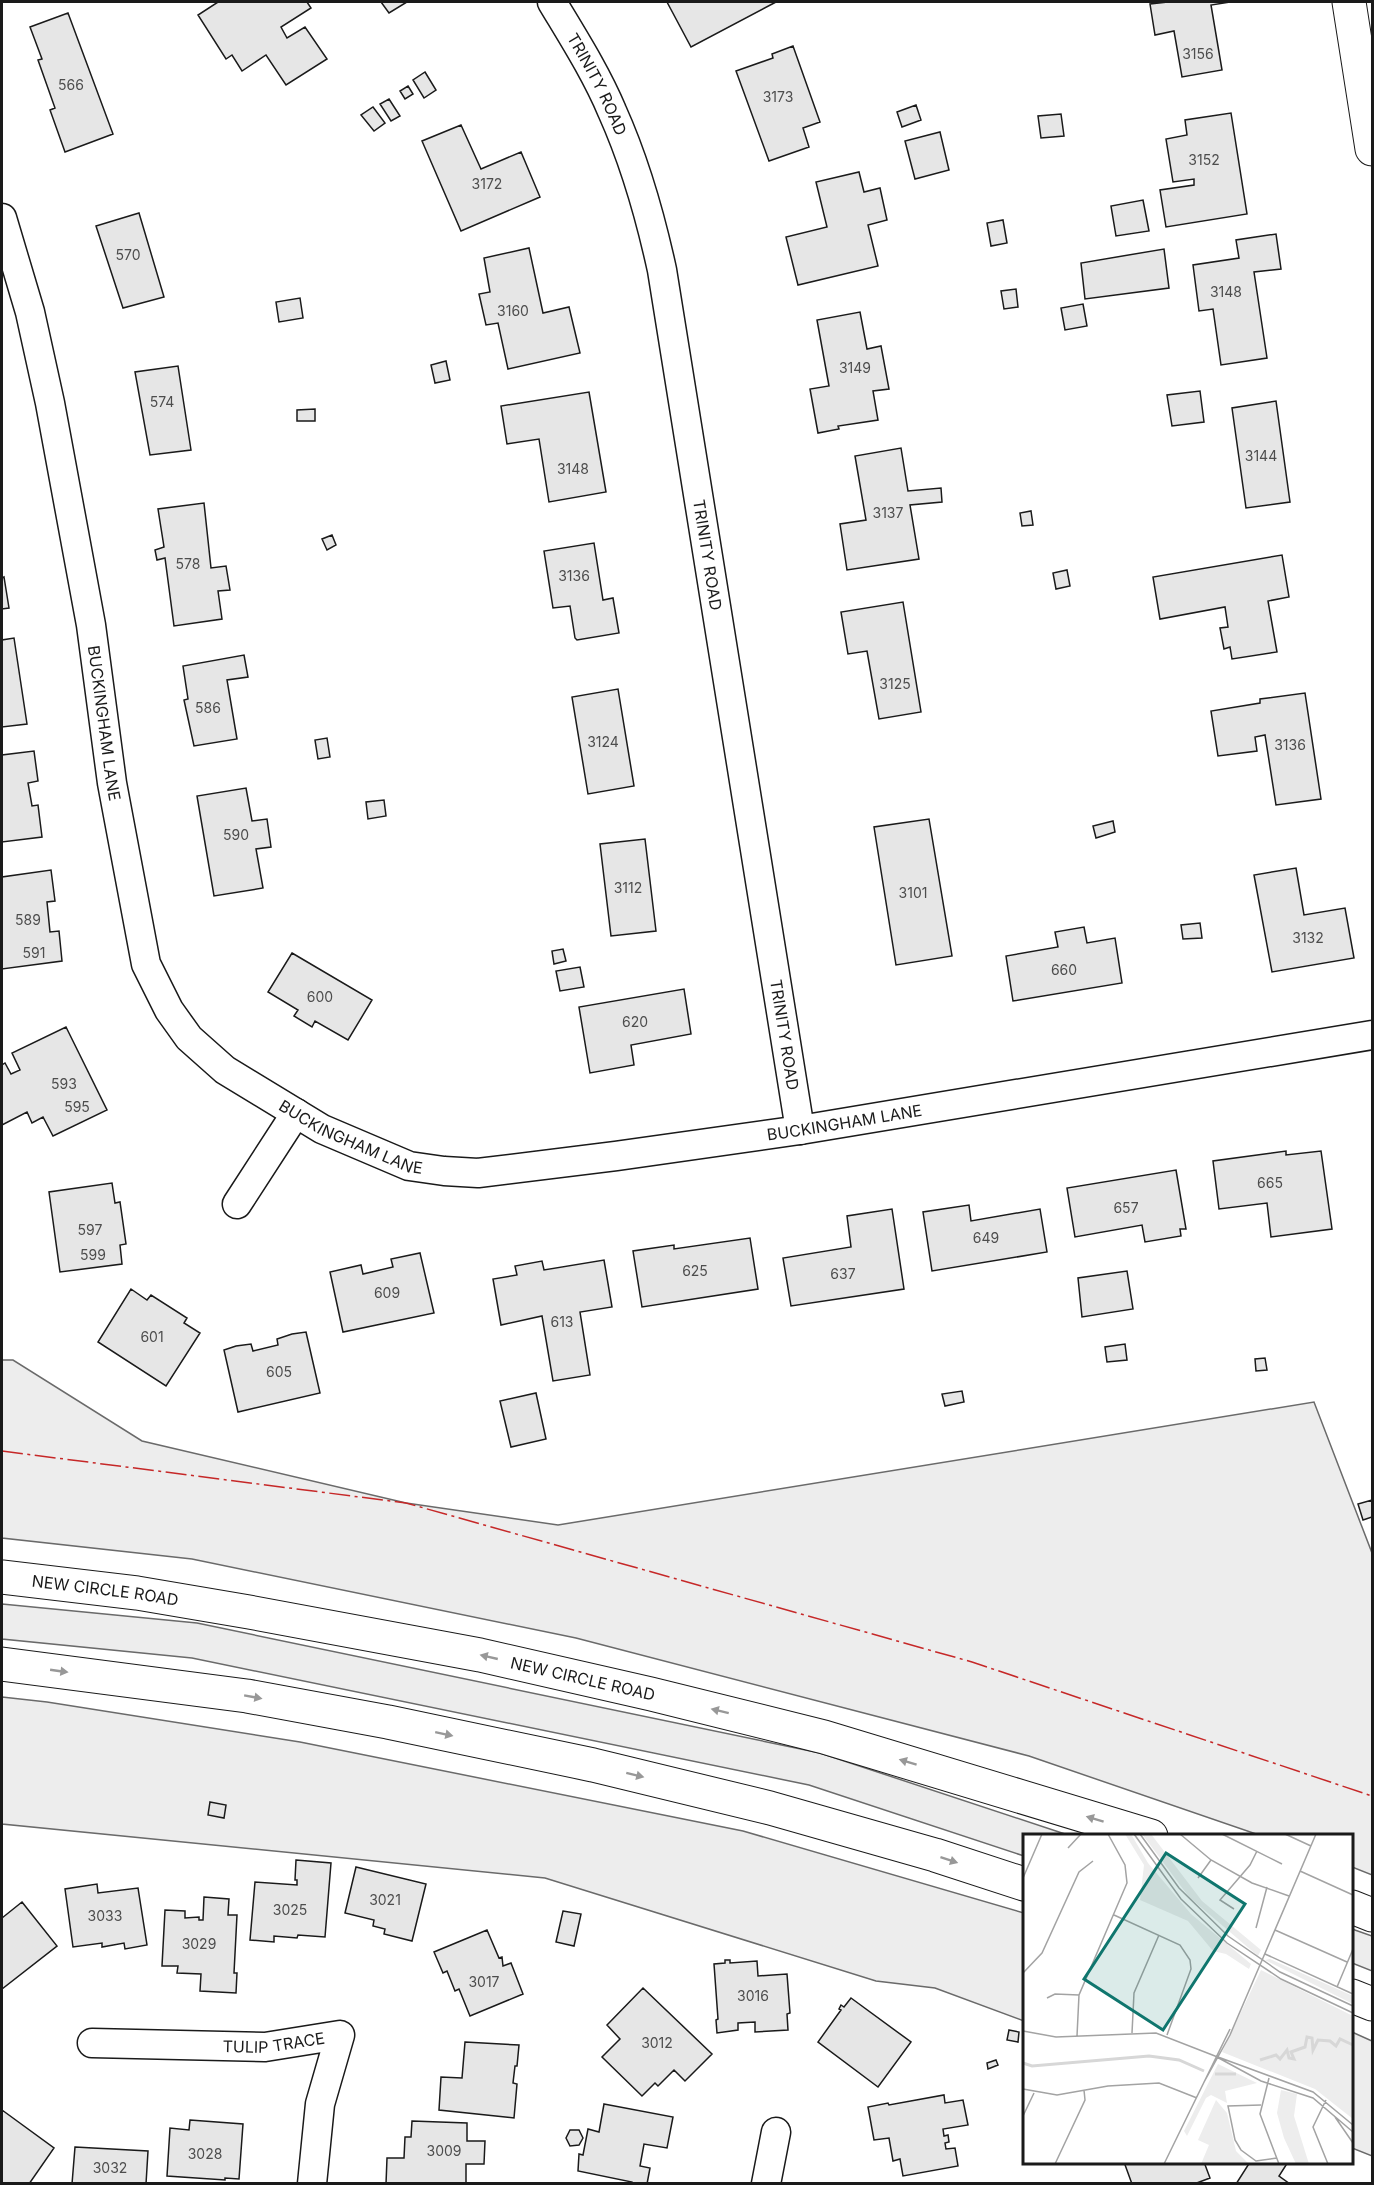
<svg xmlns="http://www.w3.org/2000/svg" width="1374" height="2185" font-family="Inter,sans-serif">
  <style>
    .built { fill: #ededed; stroke: #6a6a6a; stroke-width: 1.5 }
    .building { fill: #e6e6e6; stroke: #1a1a1a; stroke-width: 1.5 }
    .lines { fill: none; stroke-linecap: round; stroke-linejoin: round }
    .street-casing { stroke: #1a1a1a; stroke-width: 31 }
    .secondary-casing { stroke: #1a1a1a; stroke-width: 35 }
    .highway-casing { stroke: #1a1a1a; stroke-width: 35 }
    .street { stroke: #fff; stroke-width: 28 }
    .secondary { stroke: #fff; stroke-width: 33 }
    .highway { stroke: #fff; stroke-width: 33 }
    .power { stroke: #c62828; stroke-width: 1.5; stroke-dasharray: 21 4.5 3 4.5; stroke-linecap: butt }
    .oneway { fill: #989898 }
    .labels { text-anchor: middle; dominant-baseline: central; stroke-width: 4.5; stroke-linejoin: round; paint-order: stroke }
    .number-label { font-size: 14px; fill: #4d4d4d }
    .street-label { font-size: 16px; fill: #1a1a1a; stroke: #fff }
    .inset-river { fill: none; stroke: #d7d7d7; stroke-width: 3 }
    .inset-road { fill: none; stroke: #a3a3a3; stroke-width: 1.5 }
    .view { fill: #0f766e; fill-opacity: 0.15; stroke: #0f766e; stroke-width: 3 }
    .inset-edge { fill: none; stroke: #1a1a1a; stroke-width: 3 }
  </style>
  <rect width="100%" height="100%" fill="#fff"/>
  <!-- built -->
  <path class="built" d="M2,1360H13L142,1441L406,1503L558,1525L1314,1402L1372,1553V1875L1352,1867V1836L1259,1835L1029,1756L576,1638L192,1559L2,1538Z
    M2,1604L197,1623L820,1753L1068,1835L1024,1836V1856L809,1785L192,1658L2,1639Z
    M2,1697L47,1702L300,1742L743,1831L1024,1913V2021L935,1988L876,1981L545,1878L2,1824Z
    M1352,1929L1372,1936V1971L1352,1963Z
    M1352,2032L1372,2041V2156L1352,2148Z"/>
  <!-- building -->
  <path class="building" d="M218,2H307L311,8L281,27L287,38L305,27L327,59L286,85L266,55L242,71L232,55L226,59L198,15Z
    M381,2H407L389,13Z
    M667,2H776L691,47Z
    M1168,2H1230L1211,5L1222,70L1182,77L1174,31L1155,35L1150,4Z
    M68,13L113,134L65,152L50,110L55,108L38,60L42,59L30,27Z
    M793,46L820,122L803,128L809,147L769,161L736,71L773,58L772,54Z
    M425,72L436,90L424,98L413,80Z
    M408,86L413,94L405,99L400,91Z
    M389,99L400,116L391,121L380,104Z
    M916,105L921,120L902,127L897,112Z
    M373,107L385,123L374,131L361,115Z
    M1231,113L1247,214L1166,227L1160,190L1194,185V179L1173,182L1166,139L1187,135L1185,120Z
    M1061,114L1064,136L1041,138L1038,116Z
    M461,125L481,169L521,152L540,197L461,231L422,141Z
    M940,132L949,170L915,179L905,141Z
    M859,172L864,192L880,188L887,220L868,225L878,266L798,285L786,237L827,227L816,182Z
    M1143,200L1149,231L1116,236L1111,206Z
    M139,213L164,297L123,308L96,226Z
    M1003,220L1007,243L991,246L987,223Z
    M1276,234L1281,269L1254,272L1267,358L1221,365L1213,309L1199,311L1193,265L1239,258L1236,240Z
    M529,248L543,313L569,307L580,353L508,369L498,323L486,325L479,294L490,292L484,258Z
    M1164,249L1169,288L1085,299L1081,263Z
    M1016,289L1018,307L1004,309L1001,291Z
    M300,298L303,318L279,322L276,302Z
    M1083,304L1087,326L1065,330L1061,308Z
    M860,312L867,349L881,346L889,389L873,391L878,420L838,426L839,429L818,433L810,389L829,386L817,320Z
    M446,361L450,380L435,383L431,365Z
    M178,366L191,450L150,455L135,372Z
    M1200,391L1204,422L1172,426L1167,395Z
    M589,392L606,492L549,502L539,439L507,444L501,406Z
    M1276,401L1290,502L1246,508L1232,408Z
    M315,409V421H297V410Z
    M901,448L908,491L941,488L942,502L910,505L919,559L847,570L840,524L866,520L855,456Z
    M204,503L211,568L226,566L230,590L218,591L222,619L174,626L165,558L157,560L155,550L164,547L158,509Z
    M1031,511L1033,525L1022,526L1020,513Z
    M332,535L336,545L327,550L322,539Z
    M594,543L603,600L613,598L619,633L577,640L575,638L570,606L553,608L544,551Z
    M1282,555L1289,597L1268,601L1277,652L1232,659L1230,647L1224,649L1220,628L1228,627L1225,607L1160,619L1153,577Z
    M1067,570L1070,586L1056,589L1053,573Z
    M4,577L9,608L2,609V578Z
    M903,602L921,712L879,719L867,651L848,654L841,612Z
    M14,638L27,724L2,727V640Z
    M244,655L248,677L227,680L237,739L194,746L184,700L188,699L183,666Z
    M618,689L634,786L588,794L572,697Z
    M1305,693L1321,799L1276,805L1265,735L1255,737L1257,751L1218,756L1211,711L1260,703V699Z
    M327,738L330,757L318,759L315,740Z
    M34,751L38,781L28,783L32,806L38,805L42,837L2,842V755Z
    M246,788L252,821L267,819L271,847L256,849L263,888L214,896L197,796Z
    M384,800L386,816L368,819L366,802Z
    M929,819L952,956L896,965L874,827Z
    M1113,821L1115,832L1096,838L1093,826Z
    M645,839L656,931L611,936L600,844Z
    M1296,868L1304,915L1345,908L1354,958L1272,972L1254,875Z
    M51,870L55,901L47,902L50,932L59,931L62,961L2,969V877Z
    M1200,923L1202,938L1183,939L1181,925Z
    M1084,927L1087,943L1115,938L1122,983L1013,1001L1006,956L1058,947L1055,932Z
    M563,949L566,961L554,964L552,951Z
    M292,953L372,1000L348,1040L315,1021L312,1027L294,1016L298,1010L268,992Z
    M580,967L584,987L560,991L556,971Z
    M684,989L691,1034L631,1045L634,1065L590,1073L579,1007Z
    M66,1027L107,1110L53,1136L43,1117L32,1123L27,1112L2,1125V1065L5,1063L11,1074L20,1070L12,1053Z
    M1286,1151V1155L1321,1151L1332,1229L1271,1237L1267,1203L1219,1209L1213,1161Z
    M1176,1170L1186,1229H1180L1181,1236L1145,1242L1142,1225L1075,1237L1067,1188Z
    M112,1183L115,1203L120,1202L126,1244L120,1245L122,1264L60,1272L49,1192Z
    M969,1205L971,1221L1040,1209L1047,1252L932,1271L923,1212Z
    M892,1209L904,1289L791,1306L783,1258L851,1247L847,1216Z
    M750,1238L758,1289L642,1307L633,1251L674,1245V1249Z
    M420,1253L434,1313L343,1332L330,1272L361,1265L363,1274L393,1267L391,1259Z
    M604,1260L612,1307L580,1312L590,1375L553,1381L542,1316L501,1325L493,1279L517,1275L515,1266L542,1261L544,1270Z
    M1127,1271L1133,1309L1082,1317L1078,1278Z
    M131,1289L147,1300L151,1295L187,1318L184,1323L200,1333L166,1386L98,1342Z
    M306,1332L320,1393L238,1412L224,1350L236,1346L251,1344L253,1351L278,1345L277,1339L292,1334Z
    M1125,1344L1127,1360L1107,1362L1105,1347Z
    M1265,1358L1267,1370L1256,1371L1255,1359Z
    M962,1391L964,1402L945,1406L942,1394Z
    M536,1393L546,1439L511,1447L500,1401Z
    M1372,1500V1517L1363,1520L1358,1504Z
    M210,1802L226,1805L224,1818L208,1815Z
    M296,1860L331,1863L325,1937L298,1935L297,1938L274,1936V1942L250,1940L255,1882L297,1885V1880H295Z
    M356,1867L426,1884L412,1941L384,1934L385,1929L373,1926L374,1920L345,1913Z
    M97,1884L98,1893L138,1888L147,1945L125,1949L124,1943L102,1947V1943L73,1947L65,1889Z
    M204,1897L229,1899L228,1915H237L234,1973H237L236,1993L200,1991L201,1974L177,1973L178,1966H162L165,1910L185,1911V1918L199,1917V1920H203Z
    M22,1902L57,1946L2,1989V1918Z
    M563,1911L581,1914L574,1946L556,1942Z
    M487,1930L499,1958L502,1957L503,1966L511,1963L523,1994L470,2016L459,1989L455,1991L447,1971L443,1973L434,1952Z
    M725,1960H730V1963L757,1961L758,1976L787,1974L790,2013L787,2014L788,2030L755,2032V2022L738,2023V2030L717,2033L716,2020L718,2019L714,1964L725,1963Z
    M643,1988L712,2054L685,2081L674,2070L658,2086L655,2083L642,2096L602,2057L620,2039L607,2025Z
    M851,1998L911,2042L878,2087L818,2042L841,2010L839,2009L841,2005L844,2007Z
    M1009,2030L1019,2032L1018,2042L1007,2040Z
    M465,2042L519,2045L517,2066H515L513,2083L517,2084L514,2118L439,2110L441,2077L462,2078Z
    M996,2060L998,2065L988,2069L987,2063Z
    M944,2095L945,2103L963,2100L968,2125L943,2129L944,2136L948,2135L949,2142L945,2143L946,2149L955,2148L958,2166L903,2176L900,2159L893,2161L889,2138L874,2140L868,2107L888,2103L889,2105Z
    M604,2104L673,2117L667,2148L644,2144L640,2166L650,2168L647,2184H632V2182L578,2171L579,2154L583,2155L588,2129L599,2132Z
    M2,2110L54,2148L29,2184H2Z
    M190,2120L243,2124L239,2179L225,2178V2180L167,2176L170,2128L189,2130Z
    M412,2121L467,2123V2141H485L484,2164H466V2184H386L387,2158H404L405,2137H411Z
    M570,2130H579L583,2138L579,2145L570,2146L566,2138Z
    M75,2147L148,2151L146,2184H72Z
    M1124,2162H1204L1210,2178L1194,2184H1132Z
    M1250,2162H1288L1279,2176L1290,2184H1236Z"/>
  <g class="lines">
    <!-- street casing -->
    <g class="street-casing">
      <g id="street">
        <path id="s1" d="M552,2C573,37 596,73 612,111C635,162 650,215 662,270L800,1130"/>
        <path id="s2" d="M2,218L30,312L50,403L91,625L112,783L146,964L169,1010L189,1038L225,1070L322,1129L409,1166L444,1171L478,1173L616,1156L800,1130L1372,1035"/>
        <path d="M237,1204L296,1113"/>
        <path id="s3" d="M92,2043L265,2047L340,2035L320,2104L312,2184"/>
        <path d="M766,2184L776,2132"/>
      </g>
    </g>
    <!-- secondary casing -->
    <g class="secondary-casing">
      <path id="secondary" d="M1349,2L1372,149"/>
    </g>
    <!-- highway casing -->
    <g class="highway-casing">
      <g id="highway">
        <path id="s4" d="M2,1577L137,1593L249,1612L480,1655L651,1694L824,1737L1151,1836"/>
        <path d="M2,1664L247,1696L388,1722L593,1765L770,1808L935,1855L1024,1884"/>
        <path d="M1352,1907L1372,1915"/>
        <path d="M1352,1996L1372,2004"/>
      </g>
    </g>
    <!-- street -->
    <use href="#street" class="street"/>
    <!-- secondary -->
    <use href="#secondary" class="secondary"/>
    <!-- highway -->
    <use href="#highway" class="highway"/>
    <!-- power -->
    <path class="power" d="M2,1451L406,1503L972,1662L1372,1796"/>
  </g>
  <!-- one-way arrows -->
  <defs><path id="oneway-solid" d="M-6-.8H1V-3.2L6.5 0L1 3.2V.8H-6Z" transform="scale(1.5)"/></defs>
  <g class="oneway">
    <use href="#oneway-solid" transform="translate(489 1657) rotate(-167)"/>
    <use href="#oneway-solid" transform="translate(59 1671) rotate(8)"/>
    <use href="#oneway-solid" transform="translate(253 1697) rotate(10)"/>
    <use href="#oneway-solid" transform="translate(720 1711) rotate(-166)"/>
    <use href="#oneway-solid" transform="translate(444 1734) rotate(12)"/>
    <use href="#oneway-solid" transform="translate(908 1762) rotate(-163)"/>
    <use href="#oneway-solid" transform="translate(635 1775) rotate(14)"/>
    <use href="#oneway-solid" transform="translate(1095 1819) rotate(-163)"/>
    <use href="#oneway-solid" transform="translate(949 1860) rotate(18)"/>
  </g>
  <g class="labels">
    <!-- number labels -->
    <g class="number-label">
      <text x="1198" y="53">3156</text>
      <text x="71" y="84">566</text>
      <text x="778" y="96">3173</text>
      <text x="1204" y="159">3152</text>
      <text x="487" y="183">3172</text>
      <text x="128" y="254">570</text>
      <text x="1226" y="291">3148</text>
      <text x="513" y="310">3160</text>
      <text x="855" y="367">3149</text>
      <text x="162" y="401">574</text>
      <text x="1261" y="455">3144</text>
      <text x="573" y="468">3148</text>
      <text x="888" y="512">3137</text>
      <text x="188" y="563">578</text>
      <text x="574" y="575">3136</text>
      <text x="895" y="683">3125</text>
      <text x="208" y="707">586</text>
      <text x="603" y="741">3124</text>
      <text x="1290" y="744">3136</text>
      <text x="236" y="834">590</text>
      <text x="628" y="887">3112</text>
      <text x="913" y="892">3101</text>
      <text x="28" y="919">589</text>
      <text x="1308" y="937">3132</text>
      <text x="34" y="952">591</text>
      <text x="1064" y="969">660</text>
      <text x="320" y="996">600</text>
      <text x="635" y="1021">620</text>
      <text x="64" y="1083">593</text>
      <text x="77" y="1106">595</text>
      <text x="1270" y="1182">665</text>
      <text x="1126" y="1207">657</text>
      <text x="90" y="1229">597</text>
      <text x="986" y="1237">649</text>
      <text x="93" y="1254">599</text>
      <text x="695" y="1270">625</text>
      <text x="843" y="1273">637</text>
      <text x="387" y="1292">609</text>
      <text x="562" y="1321">613</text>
      <text x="152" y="1336">601</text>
      <text x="279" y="1371">605</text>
      <text x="385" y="1899">3021</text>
      <text x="290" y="1909">3025</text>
      <text x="105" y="1915">3033</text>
      <text x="199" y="1943">3029</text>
      <text x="484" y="1981">3017</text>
      <text x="753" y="1995">3016</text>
      <text x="657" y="2042">3012</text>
      <text x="444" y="2150">3009</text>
      <text x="205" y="2153">3028</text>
      <text x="110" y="2167">3032</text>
    </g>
    <!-- street labels -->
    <g class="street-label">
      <text stroke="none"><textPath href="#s1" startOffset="94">TRINITY ROAD</textPath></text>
      <text stroke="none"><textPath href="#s1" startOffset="580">TRINITY ROAD</textPath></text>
      <text stroke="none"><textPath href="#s2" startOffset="516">BUCKINGHAM LANE</textPath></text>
      <text stroke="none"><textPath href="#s1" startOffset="1066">TRINITY ROAD</textPath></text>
      <text stroke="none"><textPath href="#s2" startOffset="1542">BUCKINGHAM LANE</textPath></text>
      <text stroke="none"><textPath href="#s2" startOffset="1038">BUCKINGHAM LANE</textPath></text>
      <text stroke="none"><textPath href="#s4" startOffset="104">NEW CIRCLE ROAD</textPath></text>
      <text stroke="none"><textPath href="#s4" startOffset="590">NEW CIRCLE ROAD</textPath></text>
      <text stroke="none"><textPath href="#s3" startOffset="182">TULIP TRACE</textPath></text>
    </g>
  </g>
  <!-- overview -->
  <g transform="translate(1023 1834)">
    <rect width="330" height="330" fill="#fff"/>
    <path d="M102,0H108L125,29L168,80L228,130L226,135L203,120L190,117L165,87L117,66L121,31ZM119,0H128L179,67L238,116L235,122L166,63ZM247,125L330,162V170L242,126ZM238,136L330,182V285L292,255L199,218ZM195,230L234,249L202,257L204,269L188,261L183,264L164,302L161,297ZM258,256L274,260L271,282L286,330H273L261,304L254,279ZM193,266L204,279L213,317L226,330H178L186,311L175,306Z" fill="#ededed"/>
    <path class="inset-river" d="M237,226L253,221L257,225L264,216L266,224L271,225L268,218L282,213L284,203L289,204L290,216L295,206L307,207L313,212L317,205L330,211M0,229L9,232L126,222L156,226L181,237M192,240H213"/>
    <path class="inset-road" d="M111,0L158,65L204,109L258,145L330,179M117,0L156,54L205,102L257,138L330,172M157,0L188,26L229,49L266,62M199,0L259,30M262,0L288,12M45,14L58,0M277,37L330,61M0,44L19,0M175,44L188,26M211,75L197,66L227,31L234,17M91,81L157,111L167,126L168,135L144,201M233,94L244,53M252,96L324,128M242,120L330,160M0,139L19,119L56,38L70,27M314,153L330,115M24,164L32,160L56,161M0,197L33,203L133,199L192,222M109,199L111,159L136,101M54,202L56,161L104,49L102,31L85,0M192,222L238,247L290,264L330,298M195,223L290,258L330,291M246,244L237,280L256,330M180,250L207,201L293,0M0,255L34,261L85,252L136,249L174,264M303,266L290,293L305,330M238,271L205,272L212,306L218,316L233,327L254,324M0,282L11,259M312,283L330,309M32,330L62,266L61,256M141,330L207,195"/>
    <path class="view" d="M143,19L222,70L140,196L61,145Z"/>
    <rect width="330" height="330" class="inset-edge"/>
  </g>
  <!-- border -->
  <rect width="1374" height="2185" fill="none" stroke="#1a1a1a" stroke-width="6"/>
</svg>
